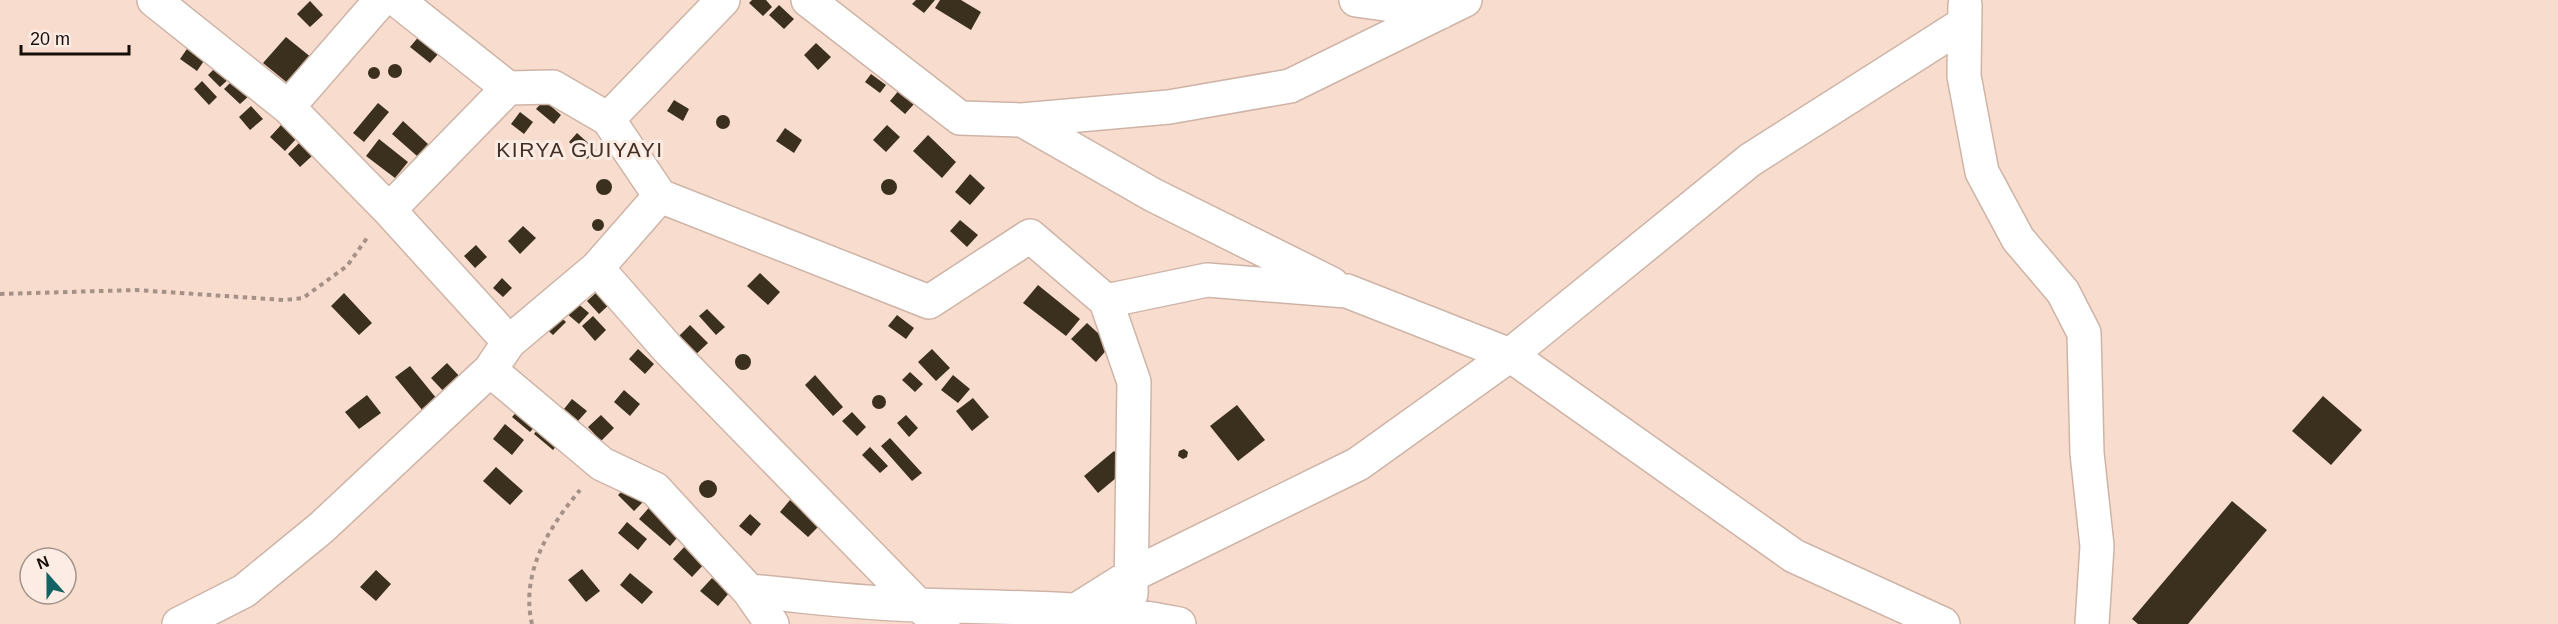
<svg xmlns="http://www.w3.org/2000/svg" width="2558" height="624" font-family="Arial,sans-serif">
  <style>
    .building { fill: #3b301d }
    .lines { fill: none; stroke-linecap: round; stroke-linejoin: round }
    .street-casing { stroke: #ceb4a7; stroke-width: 36 }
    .path { stroke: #a69187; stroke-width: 4; stroke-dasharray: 4.5 4.5; stroke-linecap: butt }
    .street { stroke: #fff; stroke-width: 33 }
    .labels { text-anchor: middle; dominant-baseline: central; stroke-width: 6; stroke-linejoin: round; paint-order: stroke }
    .quarter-label { font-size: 21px; letter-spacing: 1.5px; fill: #432f24; stroke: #fdece4 }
  </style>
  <rect width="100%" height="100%" fill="#f8ddcf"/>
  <!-- building -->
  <path class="building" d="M752,0H766L772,7L763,16L749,3Z
    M916,0H935L924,13L912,4Z
    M940,0H961L981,12L971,30L935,8Z
    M310,1L323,15L310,27L297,14Z
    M779,5L794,19L784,29L769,15Z
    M420,35L440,52L430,63L410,47Z
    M286,37L317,62L295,89L263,63Z
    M816,43L831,57L818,70L804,55Z
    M189,46L206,58L197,71L180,59Z
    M220,63L232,76L220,87L208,75Z
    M388 71a7 7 0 1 1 14 0a7 7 0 1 1-14 0Z
    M368 73a6 6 0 1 1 12 0a6 6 0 1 1-12 0Z
    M871,74L886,85L880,93L865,82Z
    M234,79L250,95L240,104L224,89Z
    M202,81L217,97L209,105L194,89Z
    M900,89L915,103L905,114L890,101Z
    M544,100L561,115L554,124L536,109Z
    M674,100L689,109L683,121L667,111Z
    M378,103L389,112L364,142L353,133Z
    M251,106L263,119L250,130L239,117Z
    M520,112L533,122L524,134L511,124Z
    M716 122a7 7 0 1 1 14 0a7 7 0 1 1-14 0Z
    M403,121L428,144L417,156L392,134Z
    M281,125L296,139L285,151L270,137Z
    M887,125L900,137L886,152L873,140Z
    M785,128L802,140L794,153L776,141Z
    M577,133L596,150L587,159L569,142Z
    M928,135L956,162L942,178L913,151Z
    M379,139L408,162L395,178L366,156Z
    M299,143L312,156L300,167L288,154Z
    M970,174L985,188L970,205L955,192Z
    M881 187a8 8 0 1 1 16 0a8 8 0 1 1-16 0Z
    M596 187a8 8 0 1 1 16 0a8 8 0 1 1-16 0Z
    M592 225a6 6 0 1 1 12 0a6 6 0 1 1-12 0Z
    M960,220L978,235L967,247L950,231Z
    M523,226L536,238L520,254L508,241Z
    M476,245L487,257L475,268L464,256Z
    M760,273L780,292L768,305L747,286Z
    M502,278L512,288L503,297L493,288Z
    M1038,285L1080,319L1066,336L1023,303Z
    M598,291L610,304L599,314L587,301Z
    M344,293L372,323L359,335L331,306Z
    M576,302L589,313L579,324L566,313Z
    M707,309L725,327L716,335L699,316Z
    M553,310L566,322L553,335L540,323Z
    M897,315L914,328L906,339L888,326Z
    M593,316L606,330L595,341L582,326Z
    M1087,323L1111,345L1096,362L1071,339Z
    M690,325L708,343L691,359L674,341Z
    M638,349L654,364L645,374L629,359Z
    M932,349L950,368L936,381L918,362Z
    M735 362a8 8 0 1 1 16 0a8 8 0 1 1-16 0Z
    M447,363L462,379L446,394L431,378Z
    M410,366L437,399L423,411L395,377Z
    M910,372L923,384L915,392L902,380Z
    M815,375L843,407L833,416L805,385Z
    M953,375L970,389L958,403L941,390Z
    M624,390L640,404L630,416L614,402Z
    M367,395L381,413L359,429L345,412Z
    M872 402a7 7 0 1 1 14 0a7 7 0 1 1-14 0Z
    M2323,396L2362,430L2331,465L2292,431Z
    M973,398L989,417L972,431L956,411Z
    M572,399L587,411L578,421L564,409Z
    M1237,405L1265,440L1238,461L1210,426Z
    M522,406L540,421L530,432L512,417Z
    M852,412L866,427L857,436L842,421Z
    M601,415L614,428L601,441L588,427Z
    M906,415L918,428L909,437L897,423Z
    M543,422L563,438L553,450L534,434Z
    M505,424L524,440L512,455L493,439Z
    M890,438L922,473L912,481L881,446Z
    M870,447L888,466L880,473L862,455Z
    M1184,449L1188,452L1187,457L1183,459L1178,456L1179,451Z
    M1114,451L1128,468L1098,493L1084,476Z
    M496,467L523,491L510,505L483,481Z
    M699 489a9 9 0 1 1 18 0a9 9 0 1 1-18 0Z
    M627,486L643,502L634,511L618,495Z
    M790,500L819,526L808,537L780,512Z
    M2232,501L2267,530L2188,624H2138L2132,619Z
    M653,503L684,530L670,546L639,519Z
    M750,514L761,524L751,536L739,526Z
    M627,522L647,539L638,550L618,533Z
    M688,543L707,561L692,577L673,559Z
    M582,569L600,591L586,602L568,580Z
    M376,570L391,584L376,601L360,587Z
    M630,573L653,592L642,604L620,585Z
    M712,578L729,593L718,606L700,591Z"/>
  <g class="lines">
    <!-- street casing -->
    <g class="street-casing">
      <path id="street" d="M154,0L288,107L389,210L509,342L490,370L602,464L655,489L749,591L772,624
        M397,0L508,88L553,87L608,119L660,196L929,302L1030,236L1106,301L1207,280L1347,291L1510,355L1794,556L1943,624
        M808,0L960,118L1022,120L1153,195L1332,284
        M1356,0L1441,12
        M1965,5L1964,76L1982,172L2018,239L2063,292L2084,333L2087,453L2097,546L2092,624
        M288,107L381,0
        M608,119L723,0
        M1022,120L1169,107L1290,86L1465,0
        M389,210L508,88
        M597,268L668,349L918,605L943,624
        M1106,301L1134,382L1131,594
        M509,342L597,268L660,196
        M749,591C806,596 864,604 921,605C1008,608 1094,606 1179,624
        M179,624L244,591L321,528L490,370
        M1054,624L1132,575L1358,464L1510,355L1750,160L1965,23"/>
    </g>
    <!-- path -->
    <path class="path" d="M0,294L136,290L284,300L303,298L347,266L367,238
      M532,624C520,573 549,527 580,490"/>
    <!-- street -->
    <use href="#street" class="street"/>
  </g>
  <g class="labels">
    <!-- quarter labels -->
    <g class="quarter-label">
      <text x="580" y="149">KIRYA GUIYAYI</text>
    </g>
  </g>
  <!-- north arrow -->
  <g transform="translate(48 576) rotate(339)"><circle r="28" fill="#fdece4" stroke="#a1938c" stroke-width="1.5"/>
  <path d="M0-4.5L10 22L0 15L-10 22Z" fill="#136365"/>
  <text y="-9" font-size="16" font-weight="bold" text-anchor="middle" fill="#170e09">N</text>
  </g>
  <!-- scale -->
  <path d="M21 45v9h108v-9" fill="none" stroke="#170e09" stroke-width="3"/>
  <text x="30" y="45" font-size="18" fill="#170e09" stroke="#fdece4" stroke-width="4.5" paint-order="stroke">20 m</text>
</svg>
